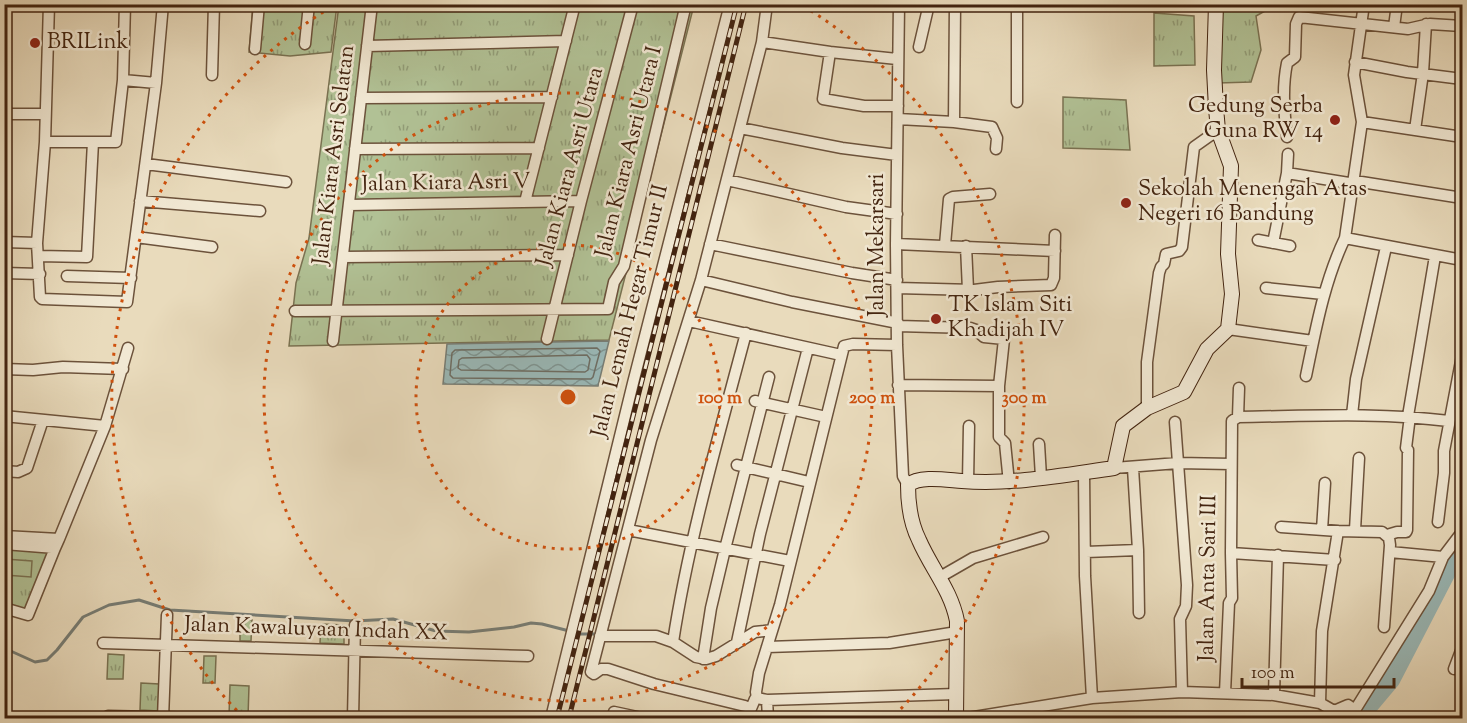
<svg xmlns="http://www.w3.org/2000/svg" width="1467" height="723" font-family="'Sorts Mill Goudy',serif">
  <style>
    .grass { fill: url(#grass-tufts); stroke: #7a7252; stroke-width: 1.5 }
    .garden { fill: #b1c195; stroke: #7a7252; stroke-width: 1.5 }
    .water { fill: url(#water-waves); stroke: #777d75; stroke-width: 1.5 }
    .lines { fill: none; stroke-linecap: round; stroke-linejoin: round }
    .shore { stroke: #6e6e64; stroke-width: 1.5 }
    .stream { stroke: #777d75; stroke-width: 3 }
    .river { stroke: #9ab9b8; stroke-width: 18 }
    .street-casing { stroke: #6c523b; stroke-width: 13 }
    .secondary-casing { stroke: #432410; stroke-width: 16 }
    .street { stroke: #f1e8d3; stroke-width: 10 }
    .secondary { stroke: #f1e8d3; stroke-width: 14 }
    .rail-casing { stroke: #432410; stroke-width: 5 }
    .rail { stroke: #f1e8d3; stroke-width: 3; stroke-dasharray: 9; stroke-linecap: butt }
    .ring { fill: none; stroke: #cf510d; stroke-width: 3; stroke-dasharray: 3 6 }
    .poi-dot { fill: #8f2418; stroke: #f1e8d3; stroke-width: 2 }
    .labels { text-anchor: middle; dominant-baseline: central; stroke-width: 5; stroke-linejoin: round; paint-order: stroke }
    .poi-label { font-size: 22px; fill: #432410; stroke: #f1e8d3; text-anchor: start }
    .street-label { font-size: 22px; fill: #432410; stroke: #f1e8d3 }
    .centre { fill: #cf510d; stroke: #f1e8d3; stroke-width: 3 }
    .ring-label { font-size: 18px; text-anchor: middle; font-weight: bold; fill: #cf510d; stroke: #f1e8d3; stroke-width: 5; stroke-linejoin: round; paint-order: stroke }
  </style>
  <defs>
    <pattern id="grass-tufts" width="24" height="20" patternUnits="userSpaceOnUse" patternTransform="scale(1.5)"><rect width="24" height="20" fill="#b1c195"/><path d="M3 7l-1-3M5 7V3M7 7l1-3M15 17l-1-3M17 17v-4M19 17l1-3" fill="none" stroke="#929d78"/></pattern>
    <pattern id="water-waves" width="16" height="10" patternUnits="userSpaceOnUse" patternTransform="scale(1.5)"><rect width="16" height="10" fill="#9ab9b8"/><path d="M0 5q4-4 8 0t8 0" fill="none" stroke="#7f9694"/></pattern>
  </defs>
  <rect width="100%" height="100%" fill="#e9dbbc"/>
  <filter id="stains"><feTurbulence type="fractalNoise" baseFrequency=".00333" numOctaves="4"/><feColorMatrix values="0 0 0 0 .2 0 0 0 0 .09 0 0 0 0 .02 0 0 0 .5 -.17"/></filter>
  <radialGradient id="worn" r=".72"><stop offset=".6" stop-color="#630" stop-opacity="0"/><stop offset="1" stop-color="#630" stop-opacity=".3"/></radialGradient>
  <!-- grass -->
  <path class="grass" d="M253,5H337L331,52L290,56L249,52Z
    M339,5H694L609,340L289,346L296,283L309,238Z
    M1215,5H1276L1256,16L1261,50L1251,82L1218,83Z
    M1154,13L1194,16L1195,65L1154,66Z
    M1063,97L1126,100L1130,150L1063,148Z
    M4,546L54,549L27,614L5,607Z
    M240,620H252L251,641H240Z
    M321,624L344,625V644L320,643Z
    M108,654L124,655L123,679H107Z
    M204,656H216L215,683H203Z
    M141,683L159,684L158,711L140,710Z
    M230,685L249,686L248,717L229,716Z"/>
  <!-- garden -->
  <path class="garden" d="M5,559L32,561L31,577L5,575Z"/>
  <!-- water -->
  <path class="water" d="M609,341L598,386L443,384L447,344Z"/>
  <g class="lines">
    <!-- shore -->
    <path class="shore" d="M597,348L600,351L593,377L591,379L453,378L450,375L452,353L455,350Z
      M587,355L590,359L588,370L585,372L461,370L458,368L459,360L462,358Z"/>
    <!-- stream -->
    <path class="stream" d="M4,648L35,662L47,660L57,650L83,617L109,605L139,600L170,610L355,621L393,619L436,631L469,632L514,627L531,623L542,624L581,634H599"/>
    <!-- river -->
    <path class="river" d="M1359,718L1391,680L1449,568L1462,546"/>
    <!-- street casing -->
    <g class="street-casing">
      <path id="street" d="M49,4L45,142L37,243L40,297L42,299L127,302L156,83L163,4
        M899,4L896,244L897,345L903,476L908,485
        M1364,4L1354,75L1362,122L1345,238L1462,260
        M1394,27L1397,4
        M762,42L830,52L897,59
        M305,44L309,4
        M367,46L566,41
        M919,47L929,4
        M255,49L259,4
        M830,52L823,99L864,106H898
        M1355,62L1407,72L1462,79
        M212,75L214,4
        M123,80L125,4
        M361,98L552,97
        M1017,102V4
        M4,114H45
        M898,119L954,122L992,127L997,138L996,149
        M954,122L955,4
        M1362,122L1462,137
        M740,128L842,148L897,155
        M1415,130L1423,73L1426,24
        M1287,137C1284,111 1282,88 1287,63L1295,57L1296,24L1299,17L1408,29L1430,24L1462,26
        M45,142H116L123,80L156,83
        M355,149L539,148
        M146,164L286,182
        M1287,173L1355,184
        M727,180L846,207L897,214
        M1355,181L1462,198
        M140,201L260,211
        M525,202L575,4
        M349,205L581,201
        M136,237L212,247
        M1258,240L1290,246
        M4,242L37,243
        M1273,243L1287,173L1288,154
        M710,244L852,273L897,280
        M896,244L1055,251
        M945,245L949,199L953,197L990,194
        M966,246L968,290
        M39,256L87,257L93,142
        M343,257L568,255
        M4,273L40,274
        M67,276L131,278
        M701,280L792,302L898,323
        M897,288L974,290L998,287L1051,285L1054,278L1055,235
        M1266,288L1323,294
        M295,311L608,309L614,282L624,266L686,4
        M689,321L841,355
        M898,326L970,328L976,330L984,337L1004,339L999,386V437L1005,443L1009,483
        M1228,329L1313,341
        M547,339L581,201L633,4
        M333,341L372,4
        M897,345L853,344L844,346L780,605L759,673L756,692L757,698L767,700L956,694
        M4,369L33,370L63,367L123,369
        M1306,376C1316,328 1324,282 1345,238
        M898,385L999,386
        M755,401L826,417
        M1147,408V362L1159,273L1161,267L1164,264L1166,254L1179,251L1182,247L1194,147L1218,130
        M1352,415L1356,379L1386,247
        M4,416L105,426
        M1408,416L1435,256
        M1238,417L1239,388
        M1175,422L1187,585L1186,606L1180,619L1182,692
        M1039,444L1041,477
        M737,465L809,482
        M1114,468L1178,463L1231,464
        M1133,468L1138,550L1139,613
        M4,471L18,472L27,468L43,420
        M1084,472L1085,576L1092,698
        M968,482L969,426
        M1438,522L1444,473V451L1462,356
        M1281,527L1338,531
        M628,530L790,561
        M1322,530L1325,483
        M1355,530L1359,458
        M1387,535L1397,532H1406L1407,530L1408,450L1406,448L1410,416
        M4,536L59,539L55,548L4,544
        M59,539L105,426L128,348
        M1086,552L1138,550
        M1390,552L1443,557
        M1231,553L1335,560
        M940,577L973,558L1043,537
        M4,608L28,615L55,548
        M600,636H656L673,642L696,657L706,659L716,656L755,632L772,630
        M673,642C689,538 719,435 746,333
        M737,642L760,534L808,348
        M103,643L528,656
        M767,647L889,643L957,632
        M703,659L711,608L725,549L769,377
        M1454,669L1462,648
        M1225,693L1229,603L1232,598L1231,553L1232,421L1238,417C1309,416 1379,412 1449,421
        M1274,695L1278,555
        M767,700L768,718
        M1320,703L1322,631L1338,531L1382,532L1389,538L1390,545L1384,627
        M745,706L654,684L608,669H601L594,674L591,672L651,440L701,280L762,42L767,4
        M614,712L642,718
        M108,716L200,718
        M163,718L167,615
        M353,718L355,625
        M551,718L633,383L730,4
        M747,718L755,699
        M968,718L1092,698L1182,692L1274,695L1320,703L1334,711L1348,705L1355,710L1429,591L1443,557L1462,532"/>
    </g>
    <!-- secondary casing -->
    <g class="secondary-casing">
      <path id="secondary" d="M956,718L957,621C951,590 931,568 919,540C911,524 908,502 908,485C920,475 947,480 962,481C1012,485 1064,475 1114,468L1123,426L1147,408L1184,392L1207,349L1228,329L1232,294L1228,254L1231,166L1218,130L1216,108L1214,70L1216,4"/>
    </g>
    <!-- street -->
    <use href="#street" class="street"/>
    <!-- secondary -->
    <use href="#secondary" class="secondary"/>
    <!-- rail casing -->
    <g class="rail-casing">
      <path id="rail" d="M557,718L737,4
        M569,718L746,4"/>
    </g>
    <!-- rail -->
    <use href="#rail" class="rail"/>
  </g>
  <!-- distance rings -->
  <g class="ring">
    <circle cx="568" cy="397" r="152"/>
    <circle cx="568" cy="397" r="304"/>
    <path d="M243 717A456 456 0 0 1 333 6M803 6A456 456 0 0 1 893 717"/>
  </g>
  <!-- markers -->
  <g class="poi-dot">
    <circle cx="35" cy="43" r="6"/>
    <circle cx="1335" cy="120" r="6"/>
    <circle cx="1126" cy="203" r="6"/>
    <circle cx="936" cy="319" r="6"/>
  </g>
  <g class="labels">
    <!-- poi labels -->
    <g class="poi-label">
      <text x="47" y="43">BRILink</text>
      <text x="1323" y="107" text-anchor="end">Gedung Serba<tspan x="1323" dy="25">Guna RW 14</tspan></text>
      <text x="1138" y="190">Sekolah Menengah Atas<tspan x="1138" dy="25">Negeri 16 Bandung</tspan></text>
      <text x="948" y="306">TK Islam Siti<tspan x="948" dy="25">Khadijah IV</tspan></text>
    </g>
    <!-- street labels -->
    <g class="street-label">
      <text transform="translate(630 152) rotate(-76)">Jalan Kiara Asri Utara I</text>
      <text transform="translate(335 155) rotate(-83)">Jalan Kiara Asri Selatan</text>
      <text transform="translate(571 167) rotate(-75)">Jalan Kiara Asri Utara</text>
      <text transform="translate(446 184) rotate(-1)">Jalan Kiara Asri V</text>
      <text transform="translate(878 245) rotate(-90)">Jalan Mekarsari</text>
      <text transform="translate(631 311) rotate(-76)">Jalan Lemah Hegar Timur II</text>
      <text transform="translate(1209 578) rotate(-89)">Jalan Anta Sari III</text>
      <text transform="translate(316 630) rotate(2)">Jalan Kawaluyaan Indah XX</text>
    </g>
  </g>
  <circle cx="568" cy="397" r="9" class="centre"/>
  <g class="ring-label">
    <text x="720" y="403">100 m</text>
    <text x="872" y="403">200 m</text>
    <text x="1024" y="403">300 m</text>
  </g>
  <!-- margin -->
  <rect width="1467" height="723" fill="none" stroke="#e9dbbc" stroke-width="24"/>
  <rect x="6" y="6" width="1455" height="711" fill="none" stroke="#432410" stroke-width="3"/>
  <rect x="12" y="12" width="1443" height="699" fill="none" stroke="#432410" stroke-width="1.5"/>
  <!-- scale -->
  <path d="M1242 678v9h152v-9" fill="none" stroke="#432410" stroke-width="3"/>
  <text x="1251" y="678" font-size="18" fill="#432410" stroke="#f1e8d3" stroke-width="4.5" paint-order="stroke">100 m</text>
  <rect width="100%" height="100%" filter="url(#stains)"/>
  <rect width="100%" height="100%" fill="url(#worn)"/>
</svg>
